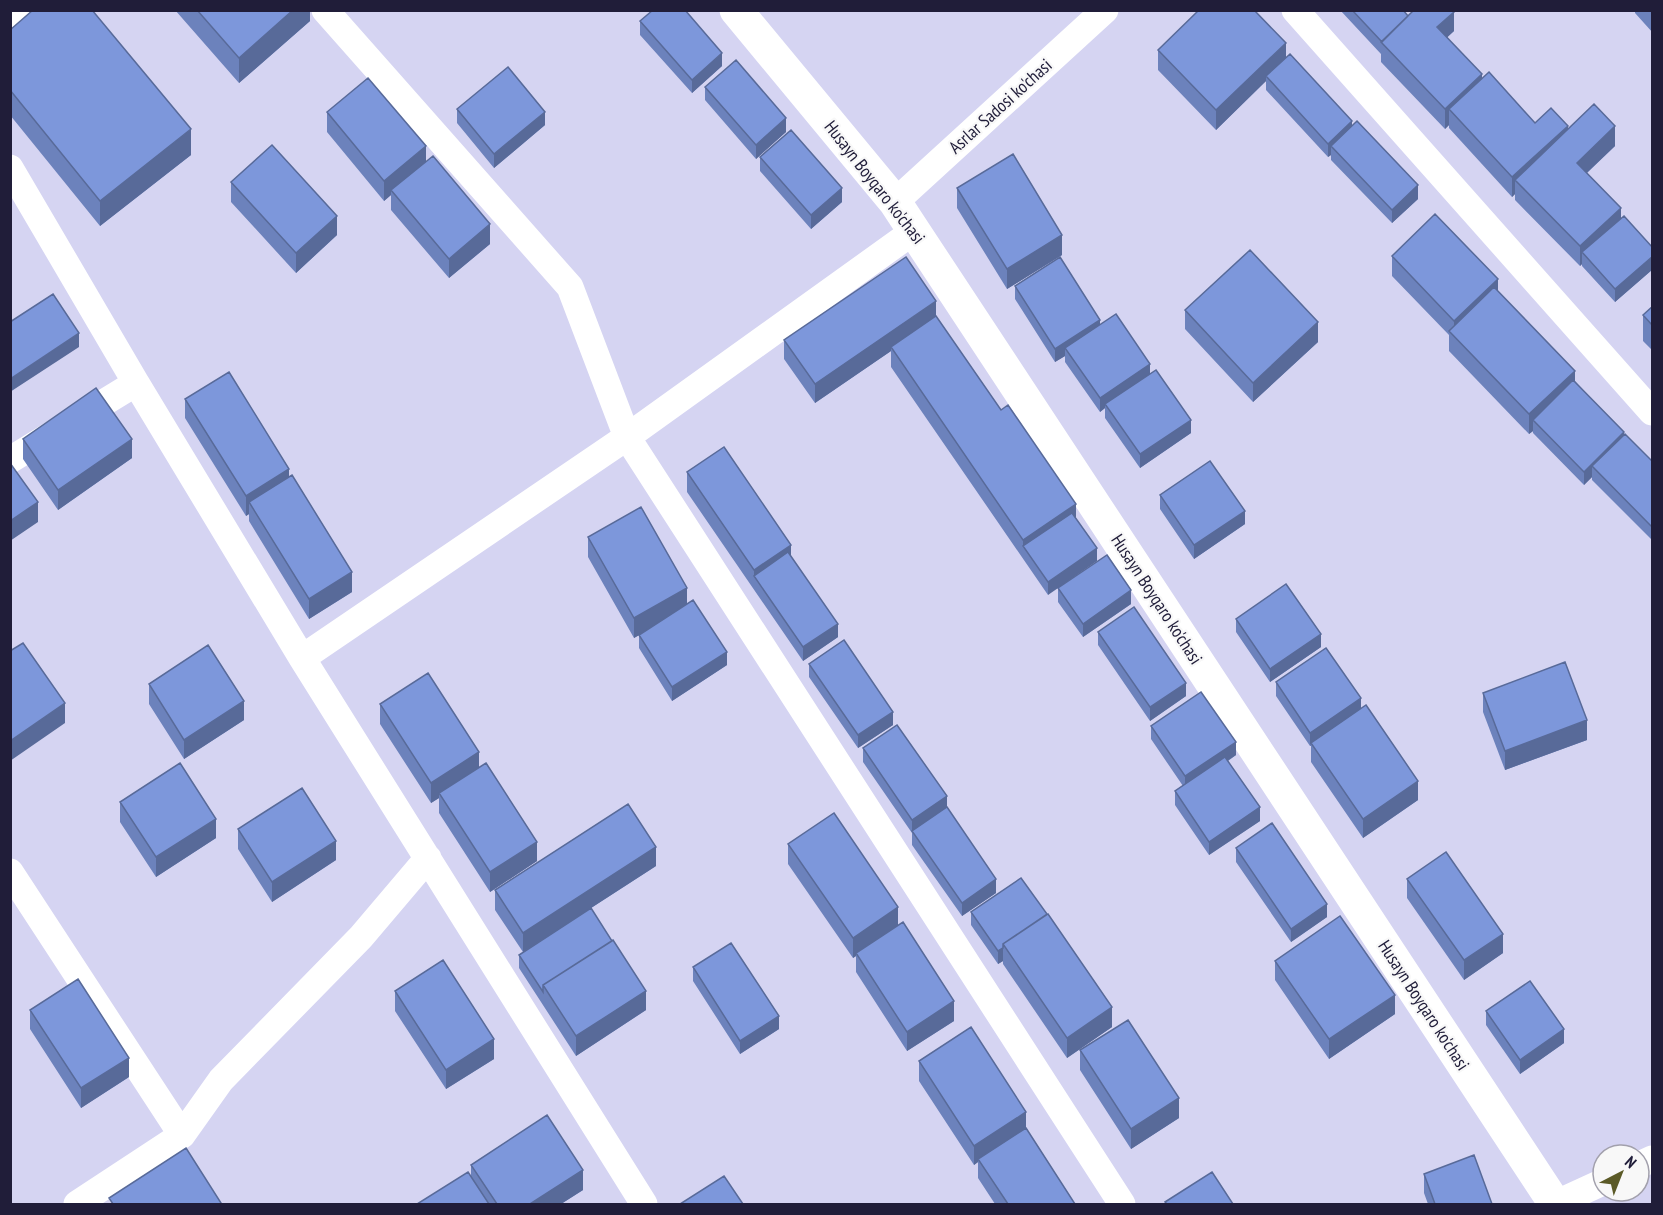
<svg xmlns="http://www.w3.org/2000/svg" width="1663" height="1215" font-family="'PT Sans Narrow',sans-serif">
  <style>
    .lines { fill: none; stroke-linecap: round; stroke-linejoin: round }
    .street { stroke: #fff; stroke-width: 27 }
    .secondary { stroke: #fff; stroke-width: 33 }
    .wall { fill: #6c82bc }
    .shaded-wall { fill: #586a99 }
    .building { fill: #7d97db; stroke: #586a99; stroke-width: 1.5 }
    .labels { text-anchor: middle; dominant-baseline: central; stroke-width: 4.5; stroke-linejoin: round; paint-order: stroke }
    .street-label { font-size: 18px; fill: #201d39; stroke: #f8f8f8 }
  </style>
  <rect width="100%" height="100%" fill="#d5d4f2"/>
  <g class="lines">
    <!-- street -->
    <path class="street" d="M325,10L570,287L627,437L1122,1204
      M1295,10L1652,412
      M10,15L16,10
      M10,168L136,383L10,460
      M895,202L1105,10
      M136,383L302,658L644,1204
      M302,658L627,437L914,231
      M10,872L182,1135
      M1639,1165L1652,1159
      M77,1204L182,1135L221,1080L361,937L428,858
      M1555,1204L1603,1182"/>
    <!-- secondary -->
    <path class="secondary" d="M736,10L895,202L914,231L1555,1204"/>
  </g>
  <!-- wall -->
  <path class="wall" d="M175,10H310V21L239,83Z
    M1340,10H1403L1408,16L1454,31L1447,37L1482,78L1535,123L1568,129L1615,146L1587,173L1621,218L1653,248V269L1615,302L1582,266V264L1580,266L1515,200V194L1512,197L1449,128V125L1445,129L1381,62V54Z
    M1635,10H1653V33L1635,13Z
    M640,21L722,66L692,93L640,35Z
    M10,30L191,155L100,226L10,115Z
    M1158,50L1286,58L1352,126L1418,199L1392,223L1331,160V155L1328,157L1266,90V81L1216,130L1158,70Z
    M705,87L786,132L756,159L705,100Z
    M457,109L545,125L494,168L457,123Z
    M327,112L426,161L490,244L449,278L391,210V195L384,201L327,132Z
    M760,157L842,202L811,229L760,171Z
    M231,182L337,235L296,273L231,202Z
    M957,188L1062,255L1007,289L957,208Z
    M1392,256L1498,291L1575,381L1624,435L1653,462V541L1592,480V477L1584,485L1533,433V431L1529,434L1449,351V335L1392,276Z
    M1015,286L1100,324L1150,373L1191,433L1140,468L1105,418V408L1100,412L1065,362V356L1055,362L1015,299Z
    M1653,306V351L1643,341V315Z
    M1185,310L1318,342L1253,402L1185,329Z
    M936,316L1001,410L1076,504L1048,595L891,367V351L815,403L784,359V340Z
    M185,399L289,477L352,592L309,619L249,521V514L246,516L185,418Z
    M23,439L132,458L58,510L23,459Z
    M687,472L791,556L838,637L803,661L687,492Z
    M1160,495L1245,524L1194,559L1160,509Z
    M588,537L687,603L727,665L672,701L639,648V635L634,638L588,557Z
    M1058,588L1131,604L1083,637L1058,602Z
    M1236,619L1321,647L1270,682L1236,632Z
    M1098,632L1186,696L1150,721L1098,645Z
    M809,664L893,725L858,748L809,677Z
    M1276,682L1361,709L1418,800L1363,838L1311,762V746H1310L1276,696Z
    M149,684L244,720L184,759L149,704Z
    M1483,693L1587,740L1505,770L1483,712Z
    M380,704L479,768L537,861L490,892L439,813V798L431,803L380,724Z
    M1151,726L1236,755L1228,761L1260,821L1209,855L1175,805V791L1183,786L1151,739Z
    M863,748L947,808L996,893L962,916L912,845V833L863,762Z
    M120,802L216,838L156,877L120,822Z
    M238,829L336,860L272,902L238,849Z
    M788,844L898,925L954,1021L907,1051L856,972V956L853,958L788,864Z
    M1236,848L1327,917L1291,942L1236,862Z
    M656,866L591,908L646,1010L576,1056L519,968V955L523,952L495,910V890Z
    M1407,879L1503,953L1464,980L1407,898Z
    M971,912L1112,1027L1067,1058L1003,964V961L998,964L971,925Z
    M1275,961L1395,1014L1329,1059L1275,980Z
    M693,967L779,1029L740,1054L693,981Z
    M395,991L494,1059L446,1089L395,1011Z
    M30,1010L129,1077L81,1108L30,1029Z
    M1486,1011L1564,1043L1520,1074L1486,1025Z
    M1080,1050L1179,1118L1131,1149L1080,1070Z
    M919,1061L1026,1128L1075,1204H995L978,1178V1162L974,1165L919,1081Z
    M471,1165L583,1190L561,1204H417L471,1177Z
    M1424,1174L1492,1204H1428L1424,1193Z"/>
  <!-- shaded-wall -->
  <path class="shaded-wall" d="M293,10H310V21L239,83V58Z
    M1454,12V31L1437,47V27Z
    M1286,43V62L1266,76V81L1216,130V110Z
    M722,53V66L692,93V80Z
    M1482,74V93L1449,109V125L1445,129V109Z
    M545,112V125L494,168V154Z
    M786,118V132L756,159V145Z
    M1352,121V135L1331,146V155L1328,157V144Z
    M1568,126V145L1515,180V194L1512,197V177Z
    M1615,126V146L1577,182V163Z
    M191,129V155L100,226V201Z
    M426,146V165L391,190V195L384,201V181Z
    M1418,185V199L1392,223V210Z
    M842,188V202L811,229V215Z
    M1621,208V228L1582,252V264L1580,266V246Z
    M337,216V235L296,273V253Z
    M490,224V244L449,278V259Z
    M1062,235V255L1007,289V269Z
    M1653,256V269L1615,302V289Z
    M1498,279V298L1454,337V321Z
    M936,301V320L891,347V351L815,403V384Z
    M1100,320V334L1065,348V356L1055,362V349Z
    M1318,322V342L1253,402V383Z
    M79,333V347L10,392V379Z
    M1150,364V377L1105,404V408L1100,412V398Z
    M1575,371V390L1533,420V431L1529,434V414Z
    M1191,420V433L1140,468V454Z
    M1624,432V446L1592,466V477L1584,485V472Z
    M132,439V458L58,510V490Z
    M289,469V489L249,502V514L246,516V496Z
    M38,502V522L10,541V521Z
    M1076,504V524L1023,546V540Z
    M1245,511V524L1194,559V545Z
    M791,545V564L754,576V589V570Z
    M1097,548V561L1048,595V582Z
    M352,572V592L309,619V599Z
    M687,588V608L634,638V618Z
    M1131,590V604L1083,637V624Z
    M838,624V637L803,661V647Z
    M1321,634V647L1270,682V669Z
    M727,652V665L672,701V687Z
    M1186,683V696L1150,721V707Z
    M1361,698V712L1311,743L1310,746V733Z
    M244,701V720L184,759V740Z
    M65,703V723L10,761V741Z
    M893,712V725L858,748V735Z
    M1587,720V740L1505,770V751Z
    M1236,742V755L1185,789V776Z
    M479,752V772L439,793V798L431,803V783Z
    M1418,781V800L1363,838V819Z
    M947,796V810L912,831V834V820Z
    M1260,807V821L1209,855V842Z
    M216,819V838L156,877V857Z
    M336,841V860L272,902V882Z
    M537,842V861L490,892V872Z
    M656,847V866L523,952V933Z
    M996,879V893L962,916V903Z
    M1327,904V917L1291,942V929Z
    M898,907V926L856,953V956L853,958V938Z
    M1503,934V953L1464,980V960Z
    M1003,948V961L998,964V951Z
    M646,991V1010L576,1056V1036Z
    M1395,995V1014L1329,1059V1039Z
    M954,1001V1021L907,1051V1032Z
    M1112,1007V1027L1067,1058V1038Z
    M779,1016V1029L740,1054V1041Z
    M1564,1029V1043L1520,1074V1060Z
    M494,1039V1059L446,1089V1070Z
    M129,1058V1077L81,1108V1088Z
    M1179,1098V1118L1131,1149V1129Z
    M1026,1112V1132L978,1159V1162L974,1165V1146Z
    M583,1170V1190L561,1204H530Z"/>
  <!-- building -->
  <path class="building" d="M33,10H92L191,129L100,201L10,90V30Z
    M197,10H293L239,58Z
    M653,10H685L722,53L692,80L640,21Z
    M1199,10H1254L1286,43L1216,110L1158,50Z
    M1352,10H1403L1408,16L1382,42Z
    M1414,10H1453L1454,12L1437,27L1482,74L1445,109L1381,42Z
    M1290,54L1352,121L1328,144L1266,76Z
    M736,60L786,118L756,145L705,87Z
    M508,67L545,112L494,154L457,109Z
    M1489,72L1535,123L1551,108L1568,126L1512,177L1449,109Z
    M368,78L426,146L384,181L327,112Z
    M1594,104L1615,126L1577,163L1621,208L1580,246L1515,180Z
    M1357,121L1418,185L1392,210L1331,146Z
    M791,130L842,188L811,215L760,157Z
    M272,145L337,216L296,253L231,182Z
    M1013,154L1062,235L1007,269L957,188Z
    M433,156L490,224L449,259L391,190Z
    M1435,214L1498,279L1454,321L1392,256Z
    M1624,216L1653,248V256L1615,289L1582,252Z
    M1250,250L1318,322L1253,383L1185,310Z
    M906,257L936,301L815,384L784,340Z
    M1060,257L1100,320L1055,349L1015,286Z
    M1494,287L1575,371L1529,414L1449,331Z
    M53,294L79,333L10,379V322Z
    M1653,306V326L1643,315Z
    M1116,314L1150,364L1100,398L1065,348Z
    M936,316L1001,410L1008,405L1076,504L1023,540L891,347Z
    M1156,370L1191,420L1140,454L1105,404Z
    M229,372L289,469L246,496L185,399Z
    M1573,380L1624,432L1584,472L1533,420Z
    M96,388L132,439L58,490L23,439Z
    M1625,434L1653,462V528L1592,466Z
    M724,447L791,545L754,570L687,472Z
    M1210,461L1245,511L1194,545L1160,495Z
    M10,463L38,502L10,521Z
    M292,475L352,572L309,599L249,502Z
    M641,507L687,588L634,618L588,537Z
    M1072,513L1097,548L1048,582L1023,546Z
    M788,552L838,624L803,647L754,576Z
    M1107,555L1131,590L1083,624L1058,588Z
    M1286,584L1321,634L1270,669L1236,619Z
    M693,600L727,652L672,687L639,635Z
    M1134,607L1186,683L1150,707L1098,632Z
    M844,640L893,712L858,735L809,664Z
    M23,643L65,703L10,741V651Z
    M208,645L244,701L184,740L149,684Z
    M1326,648L1361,698L1310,733L1276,682Z
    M1565,662L1587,720L1505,751L1483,693Z
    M428,673L479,752L431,783L380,704Z
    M1201,692L1236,742L1185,776L1151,726Z
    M1366,705L1418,781L1363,819L1311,743Z
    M897,725L947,796L912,820L863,748Z
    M1225,757L1260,807L1209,842L1175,791Z
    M180,763L216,819L156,857L120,802Z
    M486,763L537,842L490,872L439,793Z
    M302,788L336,841L272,882L238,829Z
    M628,804L656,847L523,933L495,890Z
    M947,807L996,879L962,903L912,831Z
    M834,813L898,907L853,938L788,844Z
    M1272,823L1327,904L1291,929L1236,848Z
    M1446,852L1503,934L1464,960L1407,879Z
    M1021,878L1047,914L1003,944V948L998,951L971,912Z
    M591,908L612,941L543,985V992L519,955Z
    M1048,914L1112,1007L1067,1038L1003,944Z
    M1340,916L1395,995L1329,1039L1275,961Z
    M903,922L954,1001L907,1032L856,953Z
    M613,940L646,991L576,1036L543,985Z
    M731,943L779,1016L740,1041L693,967Z
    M443,960L494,1039L446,1070L395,991Z
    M78,979L129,1058L81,1088L30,1010Z
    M1530,981L1564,1029L1520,1060L1486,1011Z
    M1128,1020L1179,1098L1131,1129L1080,1050Z
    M971,1027L1026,1112L974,1146L919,1061Z
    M547,1115L583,1170L530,1204H497L471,1165Z
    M1026,1128L1075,1204H1008L978,1159Z
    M186,1148L221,1203L219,1204H113L109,1198Z
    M1474,1155L1492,1204H1435L1424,1174Z
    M468,1172L489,1204H417Z
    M1212,1172L1233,1204H1167L1165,1202Z
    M724,1176L743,1204H680Z"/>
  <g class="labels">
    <!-- street labels -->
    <g class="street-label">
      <text transform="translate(1000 106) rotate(-42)">Asrlar Sadosi ko'chasi</text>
      <text transform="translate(875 182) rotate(52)">Husayn Boyqaro ko'chasi</text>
      <text transform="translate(1157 599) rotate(57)">Husayn Boyqaro ko'chasi</text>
      <text transform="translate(1424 1005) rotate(57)">Husayn Boyqaro ko'chasi</text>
    </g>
  </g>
  <!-- border -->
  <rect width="1663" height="1215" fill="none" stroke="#201d39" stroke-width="24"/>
  <!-- north arrow -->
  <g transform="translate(1621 1173) rotate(42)"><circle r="28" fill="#f8f8f8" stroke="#a2a0ac" stroke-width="1.5"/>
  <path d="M0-4.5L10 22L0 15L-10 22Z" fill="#5b5a27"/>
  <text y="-9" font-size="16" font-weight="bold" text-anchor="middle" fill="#201d39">N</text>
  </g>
</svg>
